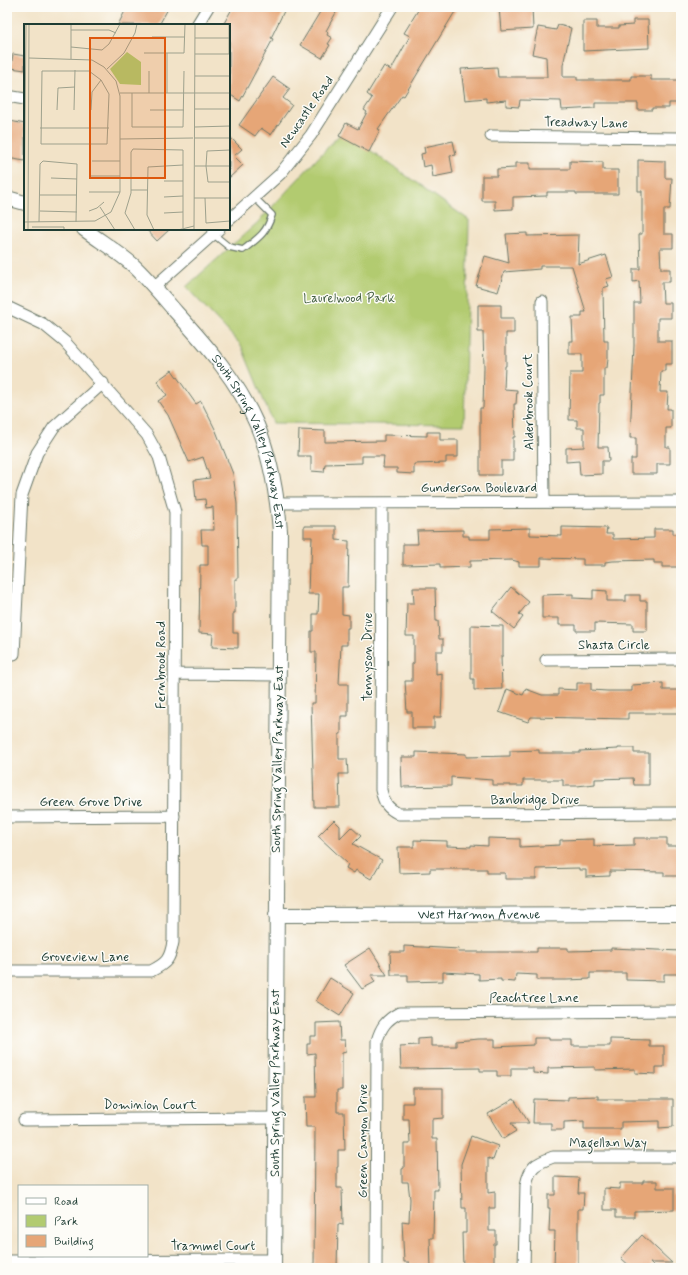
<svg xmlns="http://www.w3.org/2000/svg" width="688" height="1275" font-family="Mynerve,sans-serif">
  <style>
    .green { fill: #b2cb70; stroke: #688452 }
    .building { fill: #e6a677 }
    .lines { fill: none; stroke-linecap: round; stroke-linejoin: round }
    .service-casing { stroke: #697768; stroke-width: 8 }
    .minor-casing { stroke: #697768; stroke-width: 13 }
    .tertiary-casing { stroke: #697768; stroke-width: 16 }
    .service { stroke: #fff; stroke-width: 5.5 }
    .minor { stroke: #fff; stroke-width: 11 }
    .tertiary { stroke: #fff; stroke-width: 14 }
    .labels { text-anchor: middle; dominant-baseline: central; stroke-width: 3; stroke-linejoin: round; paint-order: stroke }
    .street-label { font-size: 13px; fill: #1f3d34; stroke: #fdfcf7 }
    .park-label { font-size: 13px; fill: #446043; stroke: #fdfcf7 }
    .inset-road { fill: none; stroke: #9ea18d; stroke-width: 1 }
    .view { fill: #de580e; fill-opacity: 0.15; stroke: #de580e; stroke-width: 2 }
    .inset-edge { fill: none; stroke: #1f3d34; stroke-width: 2 }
  </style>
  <rect width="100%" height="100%" fill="#fdfcf7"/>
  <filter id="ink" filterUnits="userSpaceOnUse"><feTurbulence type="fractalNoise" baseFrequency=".025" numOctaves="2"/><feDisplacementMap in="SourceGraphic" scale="8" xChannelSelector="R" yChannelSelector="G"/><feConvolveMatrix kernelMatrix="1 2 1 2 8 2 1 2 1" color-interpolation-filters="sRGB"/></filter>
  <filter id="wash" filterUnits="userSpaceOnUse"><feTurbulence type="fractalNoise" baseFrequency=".012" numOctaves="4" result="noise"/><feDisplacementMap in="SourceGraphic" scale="16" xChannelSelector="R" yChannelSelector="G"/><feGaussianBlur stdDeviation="0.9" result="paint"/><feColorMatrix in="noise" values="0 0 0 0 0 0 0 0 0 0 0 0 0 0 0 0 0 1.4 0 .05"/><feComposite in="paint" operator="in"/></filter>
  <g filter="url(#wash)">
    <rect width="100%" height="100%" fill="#f2e3c8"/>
    <!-- green -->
    <path class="green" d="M343,131L469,220L464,425L273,423L241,345L186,287L257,223Z"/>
    <g id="blocks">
      <!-- building -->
      <path class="building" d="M127,7H169L159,25H118Z
        M233,7H286L271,38L273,39L240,101L229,94V25H223Z
        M323,7H339L326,31L328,33L327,35L332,38L328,44L330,45L322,58L300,45Z
        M420,7H450L456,10L404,96L402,95L378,129L380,130L369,152L339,136L346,123L358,129L367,112L364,110L372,98L367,94L384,66L391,70L410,36L404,33Z
        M499,7H532L533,29L501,31Z
        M633,20H648L649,48L583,51V21H597V28H619V26L633,25Z
        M558,25L571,28L563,65V77H577V80H631V76H651V80H681V103H669V108H652V110H638V103H595V108L562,110L561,101L520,100L519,107L506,106V100L486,102V98L465,100L461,69L497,67L498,77H547L546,57L532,54L538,27L556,30Z
        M13,54L25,56V70L11,68Z
        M273,77L290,89L283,98L292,105L271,135L261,128L255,136L239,125Z
        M10,121L25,124V161L7,158L10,135L7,134Z
        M229,136L242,149L234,156L243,165L229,178Z
        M453,141L456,155L450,156L453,173L433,177L431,165L423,167L421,154L425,153L424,147Z
        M638,160L665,161V178H672L670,209H664V234H673V248H660L661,269H670V282H662L663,303H671V318H658V341H672V364H665V371H661L660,392H668L667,409H671V428H666V447H670V464H657V474H631V459H636V438H630L634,346V303H640L639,281L633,282V269H640L639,234H642V191H638Z
        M570,161L603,162V170H618V194H576V192H547V196L513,197V209L495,210V201H482V176H497V169L515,168V163H530V169H570Z
        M146,229H170L157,241Z
        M527,233V236L579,235L578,264L606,255L613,277L606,279L609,286L603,288L604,341H608V358L607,368H604V395H600V403H599L598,447H608L609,461H602V474L580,475L579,461L566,462V448L584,447V428H577V420H569L570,373H582V354H569V341H573L572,317H582V312H586L572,266H540V269L504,272L498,292L476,286L485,256L509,263L506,234Z
        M478,305H501V318H514V333H506V366H505L504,389L517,390L516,404H514L515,437H513V461H501V475H480V408H483L484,367L483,332H478Z
        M172,370L196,404L201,401L216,431L233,474L237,504L238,579H235V613H233V633H238V648L212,647L213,634L199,633L200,565H208V545H202L201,530H214L213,507L206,508L205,499L196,500L194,480L210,478L203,457L189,462L168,415L158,401L167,395L157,381Z
        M299,430L325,431V442L384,441V435L427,436V432H440V440H458V457H446V463L414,464V474L397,473V468H383L384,456H362V463L325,464L324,472L311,471V456H298Z
        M304,526H336V540L349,541L348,587H342V614L349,615V628H347V645H341L339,684H348V716H341V734H339V759H347L348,774H339L340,807H314L311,703H315L316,652H311V631H313V614H318L319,594H308L309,563H311L312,537H304Z
        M562,527L607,528L606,534H613V539L654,538V529H673V534H681V567H662V563H654V560L613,561L605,562V565H583V559L541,558V566H519V562L512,560L470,561V567L440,568V564L403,565V544H418L417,531L463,530V536H469V539H490V529L530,528V535L562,536Z
        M511,587L529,602L519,614L523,617L514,629L492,611Z
        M413,588H435L436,621H438L439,639H443V651H436V674L442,673V694L441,717H434V728H412V712H407L405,681H412V664L414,663V636H406L407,603H414Z
        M593,590L607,591V601H626V595H640V601H647V631H633V624L595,623V631H576V625H559V618H542V595L573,594V598L593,599Z
        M471,625L503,626V656H501L502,689L474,690V679H471Z
        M577,683H591V690L607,691H632V685L663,683V690H680V713H628V719L531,717L528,722L499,712L507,689L523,695L526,689L542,695H558V689L577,690Z
        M618,748H634V753H649V785H634L633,778L595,779V784L577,786H563V780H523V786H510V785H492V780L451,777V786L402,787L401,757H416V752L466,754V757L510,756V751L539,750V753H580V751L618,749Z
        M334,820L340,826V838L351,827L361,836L353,844L382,860L371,879L356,870L354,873L346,868L348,864L318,836Z
        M488,838L520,839V847L560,845V840L594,839V846L634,845V838H667V846H681V876H664V872L610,871V876L586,877V870H579V868L536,869V879H505V873H487V869H430V872L399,873L398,847H414V840L447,841V846L471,847V845L488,846Z
        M404,946L459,949L458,952H537V948H568V951L611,950V948L681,951V974H664V981L626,980V973H590V979L567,980H537V975L516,974L515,982L501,981V979L479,980V974L443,972V981L408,982V975H391L390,952H404Z
        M370,948L387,975H371L375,982L362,989L344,965Z
        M330,978L354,993L340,1016L316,1001Z
        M339,1022L340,1040H345L346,1052L342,1053V1090H337V1112H344L345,1150H338V1167H337V1188H342L343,1225L338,1224L337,1268H314L315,1127H306L305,1097H316L315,1053L307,1054V1044H310V1036H316V1023Z
        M431,1038V1046H456V1041L479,1039H495V1047L534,1045V1038H549V1040H572V1046H610V1039L649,1040V1046H664V1067H656V1074L635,1073V1069L595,1070V1067L548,1068V1074L533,1073V1068H511V1076H497V1071H480V1068L401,1069L400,1046L418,1045V1039Z
        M413,1088H443V1118L432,1119V1139H437L438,1190H434L433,1238H430L431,1268H409V1262H404L402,1221L409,1222L410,1199L408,1182H402V1169L404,1168V1144H410L409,1119H403V1103H413Z
        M598,1096V1099H673V1127L659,1128V1121L621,1122V1129H584V1121L564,1122V1130H551V1123H533L534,1099L568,1100V1097Z
        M514,1099L529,1123H511L516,1131L503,1139L488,1114Z
        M471,1136L498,1146L493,1160L488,1158V1193L495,1192V1208H489V1231H496V1244H494V1268H463L462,1233H466V1208H462L461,1164Z
        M555,1177L579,1178L578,1193H584L583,1209H578V1268H554L555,1231H549L550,1208H548V1195H555Z
        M643,1181H657V1188H674V1210L634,1211V1217H616V1210H604V1188L620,1189V1183H643Z
        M642,1235L672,1263H650L655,1268H632L621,1258Z"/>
    </g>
  </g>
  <g filter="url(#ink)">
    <use href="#blocks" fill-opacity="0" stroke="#697768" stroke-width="1"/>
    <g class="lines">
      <!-- service casing -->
      <g class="service-casing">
        <path id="service" d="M213,234L229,247L243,250C258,238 266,234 272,215L254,197"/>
      </g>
      <!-- minor casing -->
      <g class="minor-casing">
        <path id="minor" d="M197,25L208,7
          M7,96L25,99
          M491,136L681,138
          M229,220L280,174L311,135L392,7
          M154,287L219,229
          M542,301L544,502
          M7,307L43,324L65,342L147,435L159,457L175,512L173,942C170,959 167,963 151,971H7
          M277,503L681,502
          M382,503L381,790C384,803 387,808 399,814L681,813
          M14,654L22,495L37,453L54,427L103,383
          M546,660L681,659
          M176,674L279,675
          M7,817L174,816
          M24,1120L275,1118
          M7,1261L274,1260
          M376,1268L377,1041C381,1027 386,1020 399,1013L681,1011
          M524,1268L526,1185C530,1166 535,1164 553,1157H681"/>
      </g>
      <!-- tertiary casing -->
      <g class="tertiary-casing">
        <g id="tertiary">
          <path d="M7,198L25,203"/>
          <path id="s1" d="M84,229C100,241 118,252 133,265C148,279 162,296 176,312C207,346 238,381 257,425C271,458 277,494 280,531L274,1268"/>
          <path id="s2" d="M276,915L681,914"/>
        </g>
      </g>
      <!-- service -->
      <use href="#service" class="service"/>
      <!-- minor -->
      <use href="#minor" class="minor"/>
      <!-- tertiary -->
      <use href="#tertiary" class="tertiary"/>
    </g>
  </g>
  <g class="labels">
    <!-- street labels -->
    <g class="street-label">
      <text transform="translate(307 112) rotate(-55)">Newcastle Road</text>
      <text transform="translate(586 123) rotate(1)">Treadway Lane</text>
      <text transform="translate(529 402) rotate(-91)">Alderbrook Court</text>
      <text stroke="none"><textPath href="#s1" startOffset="277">South Spring Valley Parkway East</textPath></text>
      <text x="479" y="488">Gunderson Boulevard</text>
      <text x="614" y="645">Shasta Circle</text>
      <text transform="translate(368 657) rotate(-90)">Tennyson Drive</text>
      <text transform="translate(161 665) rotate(-90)">Fernbrook Road</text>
      <text transform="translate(278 759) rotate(-89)">South Spring Valley Parkway East</text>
      <text x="535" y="800">Banbridge Drive</text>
      <text x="91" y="802">Green Grove Drive</text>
      <text stroke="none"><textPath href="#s2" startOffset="203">West Harmon Avenue</textPath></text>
      <text x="85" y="957">Groveview Lane</text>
      <text x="534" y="998">Peachtree Lane</text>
      <text transform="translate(275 1083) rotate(-90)">South Spring Valley Parkway East</text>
      <text x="150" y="1105">Dominion Court</text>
      <text transform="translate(363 1141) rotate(-90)">Green Canyon Drive</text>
      <text x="608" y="1143">Magellan Way</text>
      <text x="213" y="1246">Trammel Court</text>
    </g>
    <!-- park labels -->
    <g class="park-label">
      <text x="349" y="298">Laurelwood Park</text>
    </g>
  </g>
  <!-- overview -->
  <g transform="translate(24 24)">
    <rect width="206" height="206" fill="#f2e3c8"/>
    <path d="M103,28L117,38V61L96,60L86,45Z" fill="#b2cb70"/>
    <path class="inset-road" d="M47,6H85L92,9M128,13H161M171,14H205M47,23L78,26L85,20L96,0M120,29H160L161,0M171,30H206M205,30V0M47,35V0M83,45L100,29L111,9L113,0M18,47H65L77,56L85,70L83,120H17ZM125,47V69M171,52H206M96,69H206M108,69V103H159L160,47M143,69V29M171,85H206M33,86L34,64L51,63M50,86L51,46M67,86L68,68L77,56M126,86H160M171,103L206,102M16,104H85M170,114H206M96,115L169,114M206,126L183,127L182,142L184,158H206M68,137H96M171,142H206M65,152H96M27,154L53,155M140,157H159M107,166H123M65,168H96M16,171H53M140,173L159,172M170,174H206M181,174L182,199L206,197M76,183L91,206M16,187L53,188M65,187L73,184L80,178M140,189L159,188M0,198L71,197L87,188L96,168V72L92,57L80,43L68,36L5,34M15,198L16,140L19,137L53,140L52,198M0,203L2,0M8,203H40V206M4,206L5,0M111,206L101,189L107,169V128L109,125L159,126V204M130,206L123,191L124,143L159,141M154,206L170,202M170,206L171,0"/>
    <path class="view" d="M66,14H141V154H66Z"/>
    <rect width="206" height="206" class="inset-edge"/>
  </g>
  <!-- margin -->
  <rect width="688" height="1275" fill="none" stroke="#fdfcf7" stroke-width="24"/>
  <!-- legend -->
  <rect x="18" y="1185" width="130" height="72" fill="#fdfcf7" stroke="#a4b0a9"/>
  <rect x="26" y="1198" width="20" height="6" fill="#ffffff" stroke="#a4b0a9"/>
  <text x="54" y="1205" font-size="12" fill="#1f3d34">Road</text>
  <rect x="26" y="1215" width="20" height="12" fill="#b2cb70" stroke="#a4b0a9"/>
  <text x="54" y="1225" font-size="12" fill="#1f3d34">Park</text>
  <rect x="26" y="1235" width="20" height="12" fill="#e6a677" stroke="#a4b0a9"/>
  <text x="54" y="1245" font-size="12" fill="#1f3d34">Building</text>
</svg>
